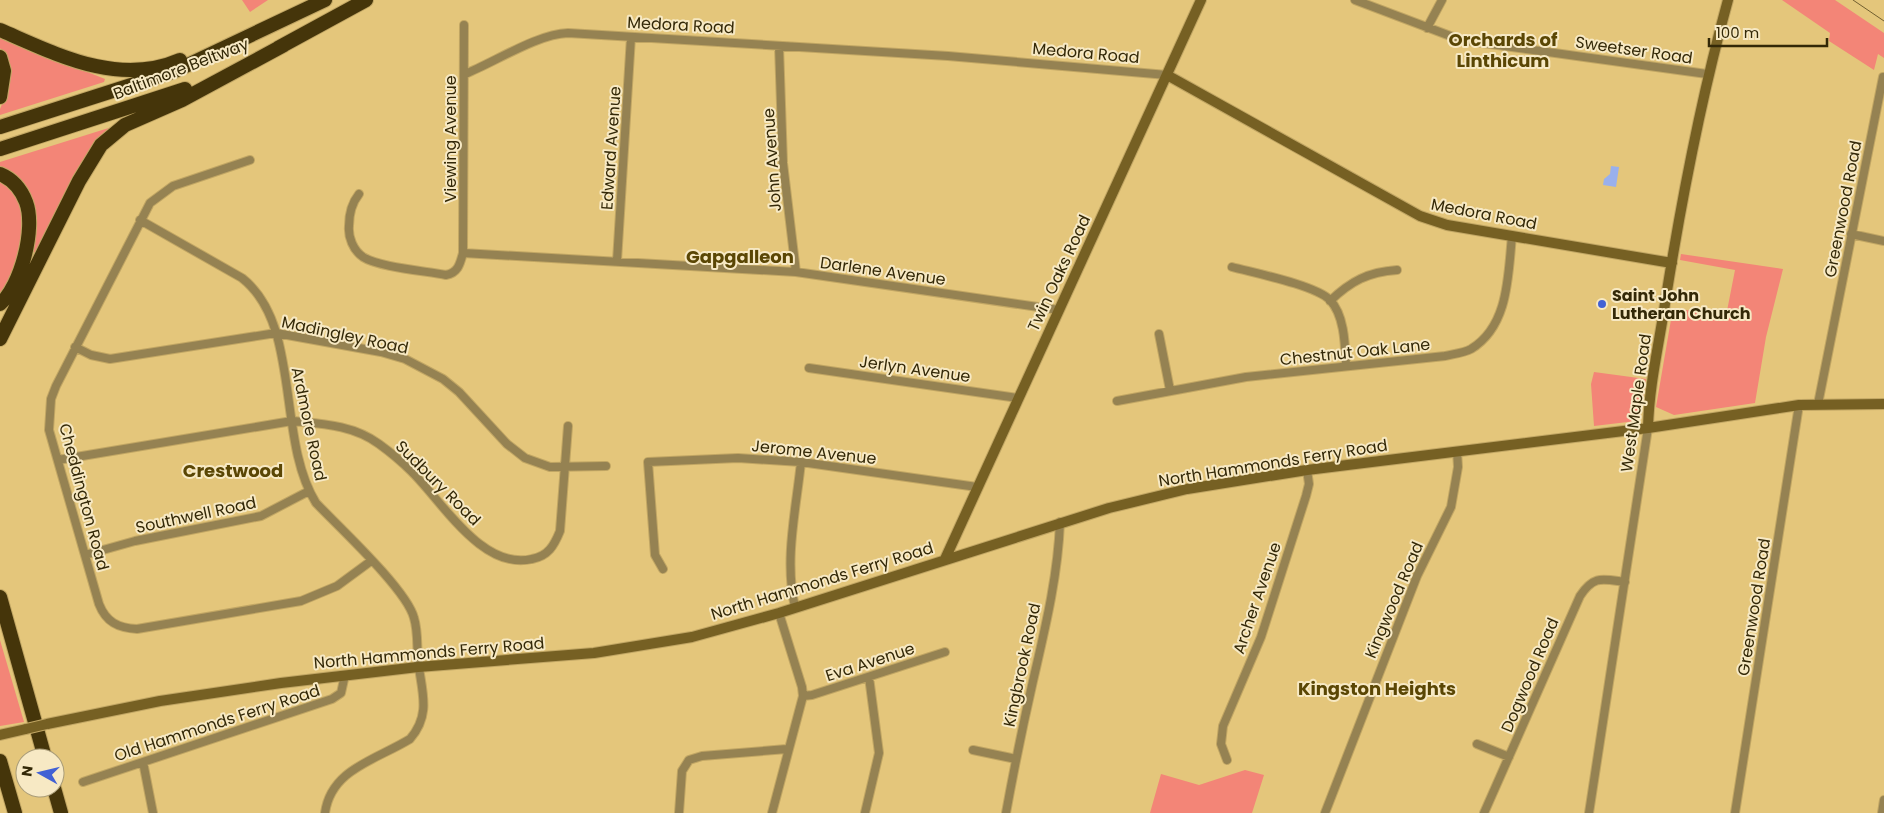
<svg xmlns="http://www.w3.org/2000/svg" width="1884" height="813" font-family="Poppins,sans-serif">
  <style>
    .green { fill: #f38577 }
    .water { fill: #99b0ed }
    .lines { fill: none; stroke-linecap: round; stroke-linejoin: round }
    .street-casing { stroke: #c1a664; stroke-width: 10 }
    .secondary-casing { stroke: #c1a664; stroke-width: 12 }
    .highway-casing { stroke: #c1a664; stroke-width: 16 }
    .street { stroke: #958252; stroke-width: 8 }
    .secondary { stroke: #766023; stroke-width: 10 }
    .highway { stroke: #45350a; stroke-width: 14 }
    .tram { stroke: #715f30; stroke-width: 1 }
    .secondary-bridge-casing { stroke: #c1a664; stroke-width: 12; stroke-linecap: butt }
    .secondary-bridge { stroke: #766023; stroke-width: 10 }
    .poi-dot { fill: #4261d4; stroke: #f7e9c4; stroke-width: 2 }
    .labels { text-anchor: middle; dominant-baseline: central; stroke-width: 4; stroke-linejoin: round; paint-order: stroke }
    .street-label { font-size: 16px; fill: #332807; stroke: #f7e9c4 }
    .poi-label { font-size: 16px; font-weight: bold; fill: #332807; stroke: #f7e9c4; text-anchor: start }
    .neighbourhood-label { font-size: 18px; font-weight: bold; fill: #5a4604; stroke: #f7e9c4 }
  </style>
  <rect width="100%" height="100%" fill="#e4c67b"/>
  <!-- green -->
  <path class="green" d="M242,0H268L250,12Z
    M1782,0H1835L1884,33V58L1878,54L1874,70L1829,41L1830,33Z
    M0,37L105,79L104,82L0,115V109L9,87L7,61L0,48Z
    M115,126L37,253L30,251C34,206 41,196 0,169V162Z
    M0,179L17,196L23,214L24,233L17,268L0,299Z
    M1681,254L1783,269L1766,337L1755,403L1674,415L1656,407L1673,308L1726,316L1735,270L1680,260Z
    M1594,372L1646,379L1640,417L1636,421L1594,426L1591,384Z
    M0,640L24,722L0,726Z
    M1245,770L1264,775L1252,813H1150L1161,774L1199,785Z"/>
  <!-- water -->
  <path class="water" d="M1611,166L1619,167L1616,187L1603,185L1604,179L1610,174Z"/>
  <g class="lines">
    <!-- street casing -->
    <g class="street-casing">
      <path id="street" d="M1355,0L1461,40L1707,74
        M1427,28L1442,0
        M779,46L783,163L796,272
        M465,74C495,62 537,34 568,33L948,56L1167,75
        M250,160L173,186L150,203L56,386L51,399L49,430L99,604C106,622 118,628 137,629L301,601L337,586L371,561
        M359,194C351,204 349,214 349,226C348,237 353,250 363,257C378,267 426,271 446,275C458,273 460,264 463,253L464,25
        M140,220L242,278C302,325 276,439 316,503C340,528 407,590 414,618C419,634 416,651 419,668C423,695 430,716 410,739C376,760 331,769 325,813
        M1851,234L1884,241
        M463,253L796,272L1059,310
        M617,261L631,37
        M1232,267C1254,273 1315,285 1330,300C1345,316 1345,346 1346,366
        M1330,301C1351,281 1368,272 1397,270
        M1159,334L1170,390
        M75,347L91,355L110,359L276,333L381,352L405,359L443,379L459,392L507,444L525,458L550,467L606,466
        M809,368L1018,398
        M1117,401L1246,377L1445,356C1453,354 1464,353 1471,349C1509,326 1508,275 1512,236
        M1818,404L1883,77
        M58,460L292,421C323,424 353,425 379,444C390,452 402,462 411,471C442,501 482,571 532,559C548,556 554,546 560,531L568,426
        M85,555L135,541L261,516L309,491
        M663,569L655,555L648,462L738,458L801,462L977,487
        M795,607C784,560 796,510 801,462
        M803,696L812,695L945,652
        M1477,744L1509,757
        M973,750L1016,759
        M1227,760L1221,744L1223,726L1261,637L1306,496L1309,484L1307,470
        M143,762L153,813
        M83,782L332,699L341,693L345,675
        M679,813L682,771L689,760L702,756L787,749
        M772,813L803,696L802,687L779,613
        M865,813L879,753L869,677
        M1006,813C1014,769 1023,725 1033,681C1045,629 1058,576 1060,522
        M1325,813L1417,576L1451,507L1458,467L1457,451
        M1484,813L1580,596C1594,575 1602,579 1625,582
        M1589,813L1648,428
        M1735,813L1799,405
        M1882,813L1884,800"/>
    </g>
    <!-- secondary casing -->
    <g class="secondary-casing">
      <path id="secondary" d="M1167,75L1420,216L1447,225L1672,263
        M1648,428C1649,384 1660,340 1666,297C1682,197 1701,98 1728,0
        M945,559L1201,0
        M47,724L160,701L281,683L418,667L594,653L692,637L779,613L1109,508L1187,489L1307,470L1648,428L1799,405L1884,404
        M0,735L26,729"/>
    </g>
    <!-- highway casing -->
    <g class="highway-casing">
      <path id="highway" d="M0,30C56,54 118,87 180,60
        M278,48L366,0
        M0,57L4,71L0,97
        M0,127L175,71L325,0
        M0,149L185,89
        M0,174C12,179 21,189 26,202C36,228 21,286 0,304
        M0,339L79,181L101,145L125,125L182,100L284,45
        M0,597L45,758
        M0,761L15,813
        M54,788L61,813"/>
    </g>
    <!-- street -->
    <use href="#street" class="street"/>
    <!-- secondary -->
    <use href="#secondary" class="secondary"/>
    <!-- highway -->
    <use href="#highway" class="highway"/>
    <!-- tram -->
    <path class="tram" d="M1853,0L1884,21"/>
    <!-- secondary-bridge casing -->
    <g class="secondary-bridge-casing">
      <path id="secondary-bridge" d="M26,729L47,724"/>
    </g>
    <!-- secondary-bridge -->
    <use href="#secondary-bridge" class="secondary-bridge"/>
  </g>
  <!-- markers -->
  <circle class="poi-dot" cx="1602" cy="304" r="5"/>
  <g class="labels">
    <!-- street labels -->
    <g class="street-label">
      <text transform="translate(681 25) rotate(3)">Medora Road</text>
      <text transform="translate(1634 50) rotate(8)">Sweetser Road</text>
      <text transform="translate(1086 53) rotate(5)">Medora Road</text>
      <text transform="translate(181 69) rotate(-21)">Baltimore Beltway</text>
      <text transform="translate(450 139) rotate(-90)">Viewing Avenue</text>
      <text transform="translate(611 148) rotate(-86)">Edward Avenue</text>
      <text transform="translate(772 160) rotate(-94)">John Avenue</text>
      <text transform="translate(1843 209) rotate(-79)">Greenwood Road</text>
      <text transform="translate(1484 214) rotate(11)">Medora Road</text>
      <text transform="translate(883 271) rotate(8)">Darlene Avenue</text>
      <text transform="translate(1059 273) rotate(-65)">Twin Oaks Road</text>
      <text transform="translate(345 335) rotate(12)">Madingley Road</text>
      <text transform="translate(1355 352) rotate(-6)">Chestnut Oak Lane</text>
      <text transform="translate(915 369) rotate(8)">Jerlyn Avenue</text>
      <text transform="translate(1636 403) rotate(-82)">West Maple Road</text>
      <text transform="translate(309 424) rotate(78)">Ardmore Road</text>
      <text transform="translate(814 452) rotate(6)">Jerome Avenue</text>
      <text transform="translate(1273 463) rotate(-9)">North Hammonds Ferry Road</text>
      <text transform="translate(438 483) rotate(45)">Sudbury Road</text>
      <text transform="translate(84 497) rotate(75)">Cheddington Road</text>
      <text transform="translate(196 515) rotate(-12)">Southwell Road</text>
      <text transform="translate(822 581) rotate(-17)">North Hammonds Ferry Road</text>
      <text transform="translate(1257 598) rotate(-71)">Archer Avenue</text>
      <text transform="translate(1394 600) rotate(-67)">Kingwood Road</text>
      <text transform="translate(1754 607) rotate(-81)">Greenwood Road</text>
      <text transform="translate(429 653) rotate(-5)">North Hammonds Ferry Road</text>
      <text transform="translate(870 662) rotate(-18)">Eva Avenue</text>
      <text transform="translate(1022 665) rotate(-78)">Kingbrook Road</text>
      <text transform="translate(1530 675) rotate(-67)">Dogwood Road</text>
      <text transform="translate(217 723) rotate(-18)">Old Hammonds Ferry Road</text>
    </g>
    <!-- poi labels -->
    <g class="poi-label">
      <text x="1612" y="295">Saint John<tspan x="1612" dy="18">Lutheran Church</tspan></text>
    </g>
    <!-- neighbourhood labels -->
    <g class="neighbourhood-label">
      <text x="1503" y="39">Orchards of<tspan x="1503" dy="21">Linthicum</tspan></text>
      <text x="740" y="256">Gapgalleon</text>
      <text x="233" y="470">Crestwood</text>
      <text x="1377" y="688">Kingston Heights</text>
    </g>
  </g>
  <!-- north arrow -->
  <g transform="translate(40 773) rotate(278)"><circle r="24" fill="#f7e9c4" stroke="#a99c78"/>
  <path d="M0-4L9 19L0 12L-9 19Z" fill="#4261d4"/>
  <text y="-8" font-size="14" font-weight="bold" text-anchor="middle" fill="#332807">N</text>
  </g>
  <!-- scale -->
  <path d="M1709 38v8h118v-8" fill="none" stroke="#332807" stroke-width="2.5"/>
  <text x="1716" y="38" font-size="15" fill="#332807" stroke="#f7e9c4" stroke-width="4" paint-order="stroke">100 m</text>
</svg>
